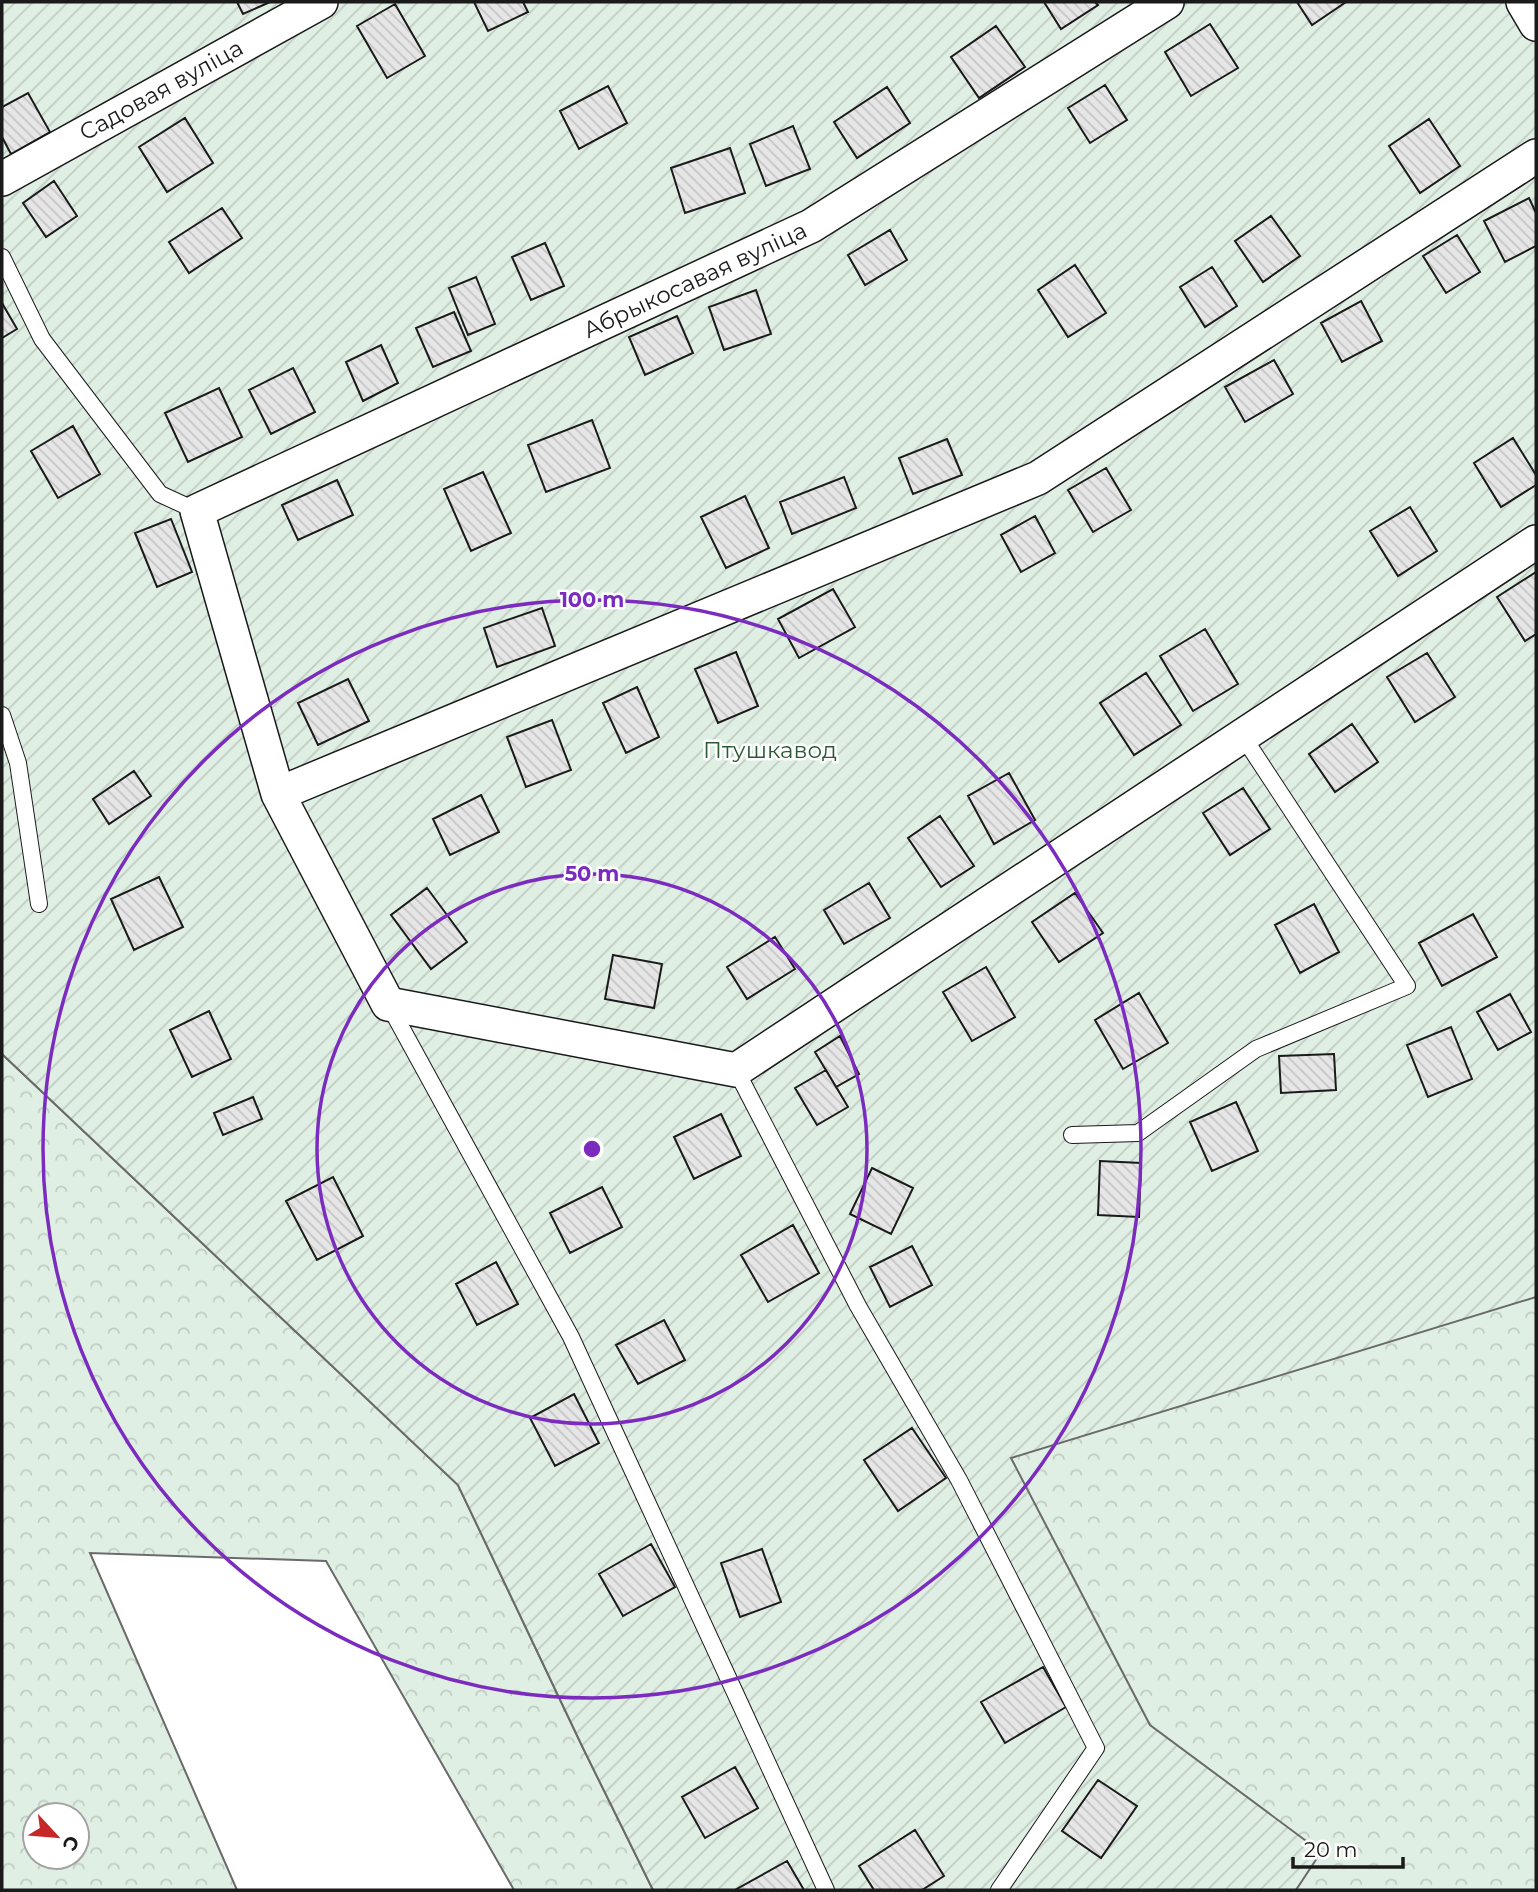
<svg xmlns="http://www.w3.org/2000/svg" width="1538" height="1892" font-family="Montserrat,sans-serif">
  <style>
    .forest { fill: url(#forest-crowns); stroke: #6a6a6a; stroke-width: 2; fill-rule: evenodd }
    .garden { fill: url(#garden-furrows); stroke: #6a6a6a; stroke-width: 2 }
    .building { fill: url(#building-back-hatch); stroke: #1a1a1a; stroke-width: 2 }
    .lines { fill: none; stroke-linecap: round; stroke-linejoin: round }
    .service-casing { stroke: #1a1a1a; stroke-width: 18 }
    .minor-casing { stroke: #1a1a1a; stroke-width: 36 }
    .service { stroke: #fff; stroke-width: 16 }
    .minor { stroke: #fff; stroke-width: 33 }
    .ring { fill: none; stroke: #7b2cbf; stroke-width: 3.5 }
    .labels { text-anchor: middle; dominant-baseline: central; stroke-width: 5; stroke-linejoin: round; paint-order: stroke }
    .street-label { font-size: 23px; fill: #1a1a1a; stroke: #fff }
    .park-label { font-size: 23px; fill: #2b5a34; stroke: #fff }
    .centre { fill: #7b2cbf; stroke: #fff; stroke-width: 3.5 }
    .ring-label { font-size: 21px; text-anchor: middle; font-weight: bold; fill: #7b2cbf; stroke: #fff; stroke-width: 5; stroke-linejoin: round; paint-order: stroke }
  </style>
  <defs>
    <pattern id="forest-crowns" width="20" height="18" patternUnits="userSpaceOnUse" patternTransform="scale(1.75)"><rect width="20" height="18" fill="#e0efe3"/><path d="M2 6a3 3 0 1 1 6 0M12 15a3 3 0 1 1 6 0" fill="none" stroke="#c0ccc2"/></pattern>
    <pattern id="garden-furrows" width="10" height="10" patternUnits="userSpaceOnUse" patternTransform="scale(1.75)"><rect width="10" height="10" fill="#e0efe3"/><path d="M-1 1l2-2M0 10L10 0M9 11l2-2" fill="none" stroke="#c0ccc2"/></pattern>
    <pattern id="building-back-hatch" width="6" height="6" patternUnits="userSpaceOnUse" patternTransform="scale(1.75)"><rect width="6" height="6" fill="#e6e6e6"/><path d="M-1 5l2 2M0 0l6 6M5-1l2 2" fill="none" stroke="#c5c5c5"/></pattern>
  </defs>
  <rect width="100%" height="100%" fill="#fff"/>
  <!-- forest -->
  <path class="forest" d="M2,1054L458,1485L583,1748L653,1890H514L326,1561L90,1553L237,1890H2ZM35,1815H77V1857H35Z
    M1536,1296V1890H1264L1140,1737L994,1454Z"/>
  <!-- garden -->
  <path class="garden" d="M2,2H1536V1297L1011,1458L1150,1725L1321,1852L1296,1890H653L583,1748L458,1485L2,1054Z"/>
  <!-- building -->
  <path class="building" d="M237,2H270L243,14Z
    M474,2H523L528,12L488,31Z
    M1044,2H1095L1098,5L1061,29Z
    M1297,2H1346L1312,25Z
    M395,4L425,56L387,78L357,26Z
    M1210,24L1238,68L1191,96L1165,52Z
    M996,26L1025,67L979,98L951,57Z
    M1105,85L1127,120L1090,143L1068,108Z
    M608,86L627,123L579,149L560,111Z
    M887,87L910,123L857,158L834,122Z
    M28,93L50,132L11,154L2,137V107Z
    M185,118L213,163L167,192L139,147Z
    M1429,119L1460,166L1420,193L1389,146Z
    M793,126L810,169L766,186L750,144Z
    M730,148L745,193L685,213L671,168Z
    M54,181L77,216L46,237L23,203Z
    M1529,198L1536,213V246L1505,262L1484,221Z
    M222,208L242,238L189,273L169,242Z
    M1271,216L1300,256L1263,282L1235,241Z
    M890,230L907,260L865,285L848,255Z
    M1457,235L1480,272L1446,293L1423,256Z
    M545,243L564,286L531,300L512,257Z
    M1075,265L1106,313L1068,337L1038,290Z
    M1212,267L1237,306L1205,327L1180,287Z
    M476,277L495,324L468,335L449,288Z
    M756,290L771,334L724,350L709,307Z
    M1361,301L1382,341L1342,362L1321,323Z
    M2,303L17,329L2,338Z
    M454,312L471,351L433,367L416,328Z
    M677,316L693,353L645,375L629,337Z
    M381,345L398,383L363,401L346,362Z
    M1274,360L1293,394L1245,422L1225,387Z
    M293,368L315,412L271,434L249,390Z
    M219,388L242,437L188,462L165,413Z
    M592,420L610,468L546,492L528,445Z
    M73,426L100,474L58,498L31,451Z
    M1513,438L1536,475V485L1501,507L1474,463Z
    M947,439L962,475L913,494L899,458Z
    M1106,468L1131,510L1093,532L1068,490Z
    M483,472L511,533L471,551L444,489Z
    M844,477L856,508L792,534L780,502Z
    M337,480L353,515L298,540L282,505Z
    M745,496L769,548L726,568L701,517Z
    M1410,507L1437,551L1398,576L1370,531Z
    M1035,516L1055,553L1021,572L1001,535Z
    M171,519L192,572L157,587L135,533Z
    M1536,572V634L1525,641L1497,597Z
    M833,589L855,627L799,658L778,619Z
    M542,608L555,646L497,667L484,628Z
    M1205,629L1238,684L1193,711L1160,656Z
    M736,652L758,706L718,723L695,669Z
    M1427,653L1455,697L1415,722L1387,677Z
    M1146,673L1181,725L1134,755L1100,703Z
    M348,679L369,721L318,745L298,703Z
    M637,687L659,737L626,753L603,703Z
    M552,720L571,770L526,787L507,737Z
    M1352,724L1378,762L1335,792L1309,754Z
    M134,771L151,796L109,824L93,799Z
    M1009,773L1035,820L994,844L968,796Z
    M1243,788L1270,829L1230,855L1203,813Z
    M481,795L499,832L450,855L433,819Z
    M940,816L974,866L941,887L908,838Z
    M159,877L183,927L134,950L111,899Z
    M869,883L890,918L844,944L824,910Z
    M427,888L467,942L431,969L391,915Z
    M1075,893L1103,933L1059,962L1032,922Z
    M1314,904L1339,952L1300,973L1275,925Z
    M1473,914L1497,957L1442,986L1419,943Z
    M775,937L795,969L747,999L727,967Z
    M613,955L662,964L654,1008L605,999Z
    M986,967L1015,1017L972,1041L943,992Z
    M1139,993L1168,1043L1123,1069L1095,1020Z
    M1510,994L1531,1032L1498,1050L1477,1012Z
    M209,1011L231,1059L192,1077L170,1030Z
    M1451,1027L1472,1079L1428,1097L1407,1045Z
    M840,1036L859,1074L836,1087L815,1052Z
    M1334,1054L1336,1090L1281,1093L1279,1056Z
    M826,1070L848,1107L817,1125L795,1088Z
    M253,1097L262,1119L223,1135L214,1113Z
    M1236,1102L1258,1151L1212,1171L1190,1122Z
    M721,1114L741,1156L694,1179L674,1137Z
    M1100,1161L1141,1163L1139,1217L1098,1215Z
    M872,1168L913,1188L891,1234L850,1214Z
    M333,1177L363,1236L317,1260L286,1201Z
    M602,1187L622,1227L570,1253L550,1213Z
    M793,1225L819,1273L768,1302L741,1255Z
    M912,1246L932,1285L890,1307L870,1267Z
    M496,1262L518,1304L477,1325L456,1284Z
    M664,1320L685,1360L638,1384L616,1345Z
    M574,1394L599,1443L555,1466L530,1418Z
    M912,1428L946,1478L898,1511L864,1460Z
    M651,1544L675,1587L623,1616L599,1574Z
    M762,1549L781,1602L740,1617L721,1563Z
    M1043,1667L1066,1707L1005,1743L981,1702Z
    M735,1767L758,1808L705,1838L682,1797Z
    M1098,1780L1137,1806L1101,1858L1062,1831Z
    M915,1830L944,1876L922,1890H874L859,1866Z
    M787,1861L804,1890H735Z"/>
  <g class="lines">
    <!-- service casing -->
    <g class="service-casing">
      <path id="service" d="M2,257L42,339L160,494L197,511
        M2,715L18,763L39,904
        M390,1007L571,1337L826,1890
        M736,1070L858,1306L959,1480L1096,1748L999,1890
        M1072,1135L1138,1133L1256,1049L1407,986L1242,735"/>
    </g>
    <!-- minor casing -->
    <g class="minor-casing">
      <path id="minor" d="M1167,2L811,226L197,511L278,794L388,1004L736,1070L1536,542
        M1523,2L1536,24
        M2,179L321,2
        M278,794L1038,478L1536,156"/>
    </g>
    <!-- service -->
    <use href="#service" class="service"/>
    <!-- minor -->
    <use href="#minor" class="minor"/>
  </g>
  <!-- distance rings -->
  <g class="ring">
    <circle cx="592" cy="1149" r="275"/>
    <circle cx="592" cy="1149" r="549"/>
  </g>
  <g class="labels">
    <!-- street labels -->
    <g class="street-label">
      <text transform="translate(161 90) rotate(-29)">Садовая вуліца</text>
      <text transform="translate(695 280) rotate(-25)">Абрыкосавая вуліца</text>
    </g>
    <!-- park labels -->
    <g class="park-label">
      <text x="770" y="750">Птушкавод</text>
    </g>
  </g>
  <circle cx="592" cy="1149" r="10" class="centre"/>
  <g class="ring-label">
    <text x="592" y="607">100 m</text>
    <text x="592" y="881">50 m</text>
  </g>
  <!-- border -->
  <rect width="1538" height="1892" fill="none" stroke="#1a1a1a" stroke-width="7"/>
  <!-- north arrow -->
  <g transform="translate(56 1836) rotate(116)"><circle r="33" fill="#ffffff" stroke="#a3a3a3" stroke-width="2"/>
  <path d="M0-5L12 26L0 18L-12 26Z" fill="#c62828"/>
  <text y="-10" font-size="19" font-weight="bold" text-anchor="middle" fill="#1a1a1a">С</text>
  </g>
  <!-- scale -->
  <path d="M1293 1857v10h110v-10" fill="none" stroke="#1a1a1a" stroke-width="3.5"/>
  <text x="1304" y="1857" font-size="21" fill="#1a1a1a" stroke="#ffffff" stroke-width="5" paint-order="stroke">20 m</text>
</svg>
